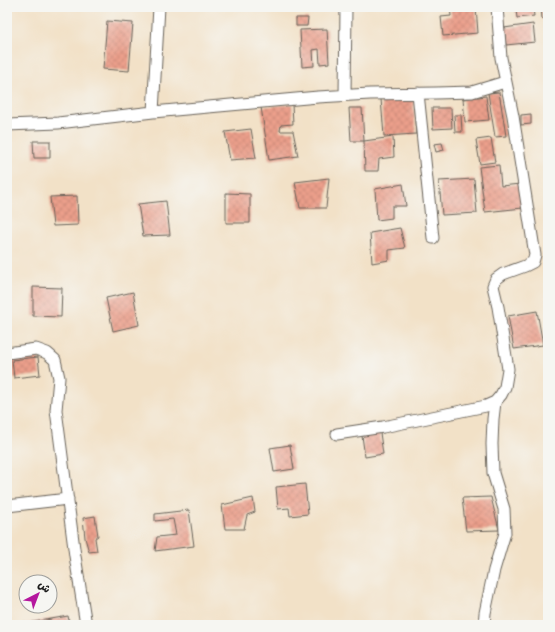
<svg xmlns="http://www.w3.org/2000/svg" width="555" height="632" font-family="Sriracha,'Playpen Sans Arabic',sans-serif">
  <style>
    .building { fill: url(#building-cross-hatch) }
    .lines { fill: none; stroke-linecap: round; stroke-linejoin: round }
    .street-casing { stroke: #676158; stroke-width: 13 }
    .street { stroke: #fff; stroke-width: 11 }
  </style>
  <defs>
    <pattern id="building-cross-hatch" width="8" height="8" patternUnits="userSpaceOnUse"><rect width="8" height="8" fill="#eb9f8b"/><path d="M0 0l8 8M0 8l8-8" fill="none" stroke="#c98877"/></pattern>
  </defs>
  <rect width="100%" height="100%" fill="#f6f6f2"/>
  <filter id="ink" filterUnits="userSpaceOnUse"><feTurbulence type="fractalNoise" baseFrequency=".025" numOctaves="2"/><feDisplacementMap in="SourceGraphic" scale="8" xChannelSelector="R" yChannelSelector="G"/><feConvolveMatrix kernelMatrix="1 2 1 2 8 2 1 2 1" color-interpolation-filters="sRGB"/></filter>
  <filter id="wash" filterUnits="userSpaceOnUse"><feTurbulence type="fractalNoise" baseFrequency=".012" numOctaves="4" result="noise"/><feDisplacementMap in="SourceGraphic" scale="16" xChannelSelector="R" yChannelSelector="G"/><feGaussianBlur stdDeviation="0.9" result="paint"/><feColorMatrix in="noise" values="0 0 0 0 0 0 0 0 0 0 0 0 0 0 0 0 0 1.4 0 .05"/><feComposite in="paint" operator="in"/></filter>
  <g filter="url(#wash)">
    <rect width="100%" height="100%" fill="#f2e1c7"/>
    <g id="blocks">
      <!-- building -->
      <path class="building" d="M450,7H476L478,33L443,36L441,17L451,16Z
        M541,7H548V18L542,19Z
        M533,8L534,16L517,18L516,10Z
        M296,18H308L307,26H296Z
        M107,21L133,23L129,71L103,69Z
        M533,24L535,42L506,45L504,28Z
        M327,29L329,63L320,64L319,49L313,50L314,66L302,67L300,30Z
        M499,92L506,136L495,137L488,93Z
        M486,96L489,120L465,122L463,99Z
        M413,97L416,134L384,136L381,99Z
        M292,104L293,124L281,125L280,131H293L298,156L269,160L261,107Z
        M349,108H362L364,141H351Z
        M432,108H451L452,128L433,129Z
        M531,114V124L521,125V115Z
        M454,115H461L462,132H455Z
        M251,129L256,158L230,160L225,132Z
        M393,137L394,157L379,159L378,171H365L364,141Z
        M491,138L495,162L480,164L476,140Z
        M33,141H50V158H34Z
        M442,143L444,150L436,152L434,144Z
        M499,165L501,186L520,184L523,208L485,212L479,167Z
        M329,178L326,208H300L295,182Z
        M474,179L477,213L442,215L439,181Z
        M403,184L406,206H392V218L377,220L375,189Z
        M226,193L250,194V223H226Z
        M77,196L78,225L53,226L50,197Z
        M166,201L170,235L143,236L138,204Z
        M400,228L405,248L389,250V260L372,263L370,233Z
        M545,259H548V280H547Z
        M33,287L62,288L61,317L33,316Z
        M133,292L139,325L113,331L106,298Z
        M537,311L543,345L514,349L508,316Z
        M38,357L40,375L14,378L12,360Z
        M380,433L383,454L365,457L362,436Z
        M290,445L294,469L274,472L270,448Z
        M305,484L308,514L290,516L289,508L278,509L276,487Z
        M491,497L499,530L466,531L462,498Z
        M253,498L255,512L247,515L244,529H225L222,505Z
        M189,510L194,546L155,551L157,537L176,535L173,519L155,521V514Z
        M95,516L98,536L95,538L97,551L89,552L85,538L83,518Z
        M68,616L70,625H23V624Z"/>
    </g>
  </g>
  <g filter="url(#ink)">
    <use href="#blocks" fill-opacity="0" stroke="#676158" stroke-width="1"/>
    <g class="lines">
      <!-- street casing -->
      <g class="street-casing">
        <path id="street" d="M418,93L433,238
          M345,95L346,7
          M153,112L159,7
          M7,125L58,123L153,112L318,97L370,94L436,93L472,92L505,82
          M7,353L36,349L47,353L55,360L59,378L56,410L75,556L86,625
          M337,434L383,427L486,406L495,402L501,395L505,387L508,369L498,307L493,286L496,279L503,274L525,266L533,262L535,255L513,116L501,58L497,7
          M7,506L68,499
          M484,625L485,613L494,570L505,533L504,509L493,473L492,444L493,419L495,402"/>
      </g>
      <!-- street -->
      <use href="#street" class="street"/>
    </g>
  </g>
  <!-- margin -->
  <rect width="555" height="632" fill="none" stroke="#f6f6f2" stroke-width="24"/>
  <!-- north arrow -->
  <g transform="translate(38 594) rotate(42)"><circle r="19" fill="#f6f6f2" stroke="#9f9f9c"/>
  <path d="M0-3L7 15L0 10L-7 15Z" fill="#b5179e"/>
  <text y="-6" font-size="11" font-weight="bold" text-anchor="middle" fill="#1c1c1c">ش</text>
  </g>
</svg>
